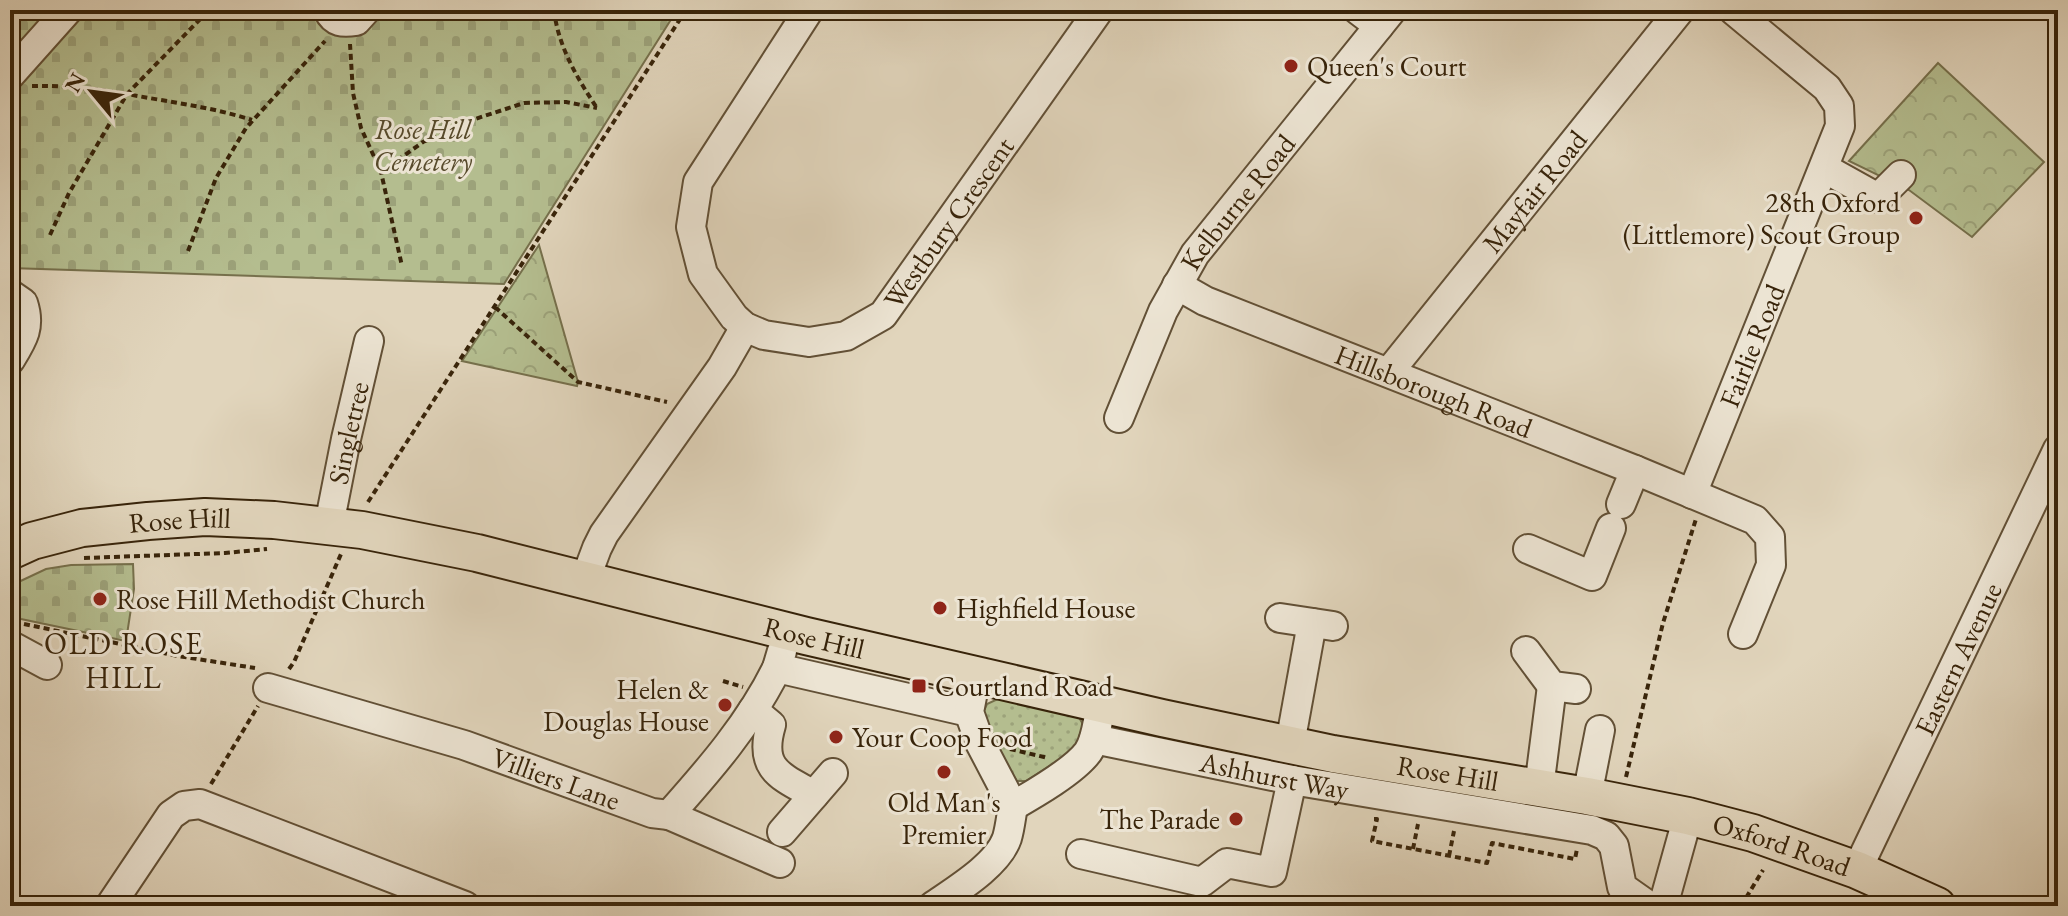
<svg xmlns="http://www.w3.org/2000/svg" width="2068" height="916" font-family="'EB Garamond',serif">
  <style>
    .grass { fill: url(#grass-dots); stroke: #76704c; stroke-width: 2 }
    .forest { fill: url(#forest-crowns); stroke: #76704c; stroke-width: 2 }
    .cemetery { fill: url(#cemetery-stones); stroke: #76704c; stroke-width: 2 }
    .lines { fill: none; stroke-linecap: round; stroke-linejoin: round }
    .minor-casing { stroke: #625036; stroke-width: 32 }
    .major-casing { stroke: #38240a; stroke-width: 40 }
    .path { stroke: #38240a; stroke-width: 4; stroke-dasharray: 6 4; stroke-linecap: butt }
    .minor { stroke: #ece4d3; stroke-width: 28 }
    .major { stroke: #e1d5bc; stroke-width: 36 }
    .poi-dot { fill: #8f2418; stroke: #ece4d3; stroke-width: 3 }
    .labels { text-anchor: middle; dominant-baseline: central; stroke-width: 6; stroke-linejoin: round; paint-order: stroke }
    .poi-label { font-size: 28px; fill: #38240a; stroke: #ece4d3; text-anchor: start }
    .park-label { font-size: 28px; font-style: italic; fill: #574a2b; stroke: #ece4d3 }
    .street-label { font-size: 28px; fill: #38240a; stroke: #ece4d3 }
    .neighbourhood-label { font-size: 30px; letter-spacing: 2px; fill: #38240a; stroke: #ece4d3 }
  </style>
  <defs>
    <pattern id="grass-dots" width="8" height="8" patternUnits="userSpaceOnUse" patternTransform="scale(2)"><rect width="8" height="8" fill="#b4bd8f"/><path d="M2 2h.1M6 6h.1" fill="none" stroke="#9ca27a" stroke-width="1.8" stroke-linecap="round"/></pattern>
    <pattern id="forest-crowns" width="20" height="18" patternUnits="userSpaceOnUse" patternTransform="scale(2)"><rect width="20" height="18" fill="#b4bd8f"/><path d="M2 6a3 3 0 1 1 6 0M12 15a3 3 0 1 1 6 0" fill="none" stroke="#9ca27a"/></pattern>
    <pattern id="cemetery-stones" width="16" height="16" patternUnits="userSpaceOnUse" patternTransform="scale(2)"><rect width="16" height="16" fill="#b4bd8f"/><path d="M2 7V4a2 2 0 0 1 4 0v3zM10 15v-3a2 2 0 0 1 4 0v3z" fill="#9ca27a"/></pattern>
  </defs>
  <rect width="100%" height="100%" fill="#e1d5bc"/>
  <filter id="stains"><feTurbulence type="fractalNoise" baseFrequency=".0025" numOctaves="4"/><feColorMatrix values="0 0 0 0 .2 0 0 0 0 .09 0 0 0 0 .02 0 0 0 .5 -.17"/></filter>
  <radialGradient id="worn" r=".72"><stop offset=".6" stop-color="#630" stop-opacity="0"/><stop offset="1" stop-color="#630" stop-opacity=".3"/></radialGradient>
  <!-- grass -->
  <path class="grass" d="M1002,697L1073,711C1085,722 1085,729 1082,745L1026,781H1017L983,730L982,715L987,704Z"/>
  <!-- forest -->
  <path class="forest" d="M1938,63L2044,162L1972,237L1909,190L1849,161Z
    M539,245L578,382L577,386L462,361Z"/>
  <!-- cemetery -->
  <path class="cemetery" d="M11,10H677L504,284L10,268Z
    M133,564L134,589L126,641L21,619L10,614V586L46,569L71,565Z"/>
  <g class="lines">
    <!-- minor casing -->
    <g class="minor-casing">
      <g id="minor">
        <path d="M328,10C334,23 343,23 356,21L366,10"/>
        <path id="s1" d="M809,10L698,182L691,227L703,274L734,317L745,327L764,335L809,342L846,336L883,315L1099,10"/>
        <path d="M1358,10L1379,26"/>
        <path d="M10,75L68,10"/>
        <path d="M1824,168L1878,198L1901,175"/>
        <path id="s2" d="M1177,285L1205,301L1635,470L1755,520L1770,537L1771,565L1743,634"/>
        <path d="M10,294L23,303C31,327 23,339 10,360"/>
        <path id="s3" d="M1389,372L1680,10"/>
        <path id="s4" d="M1119,418L1163,311L1195,254L1392,10"/>
        <path id="s5" d="M1692,494L1840,126L1839,106L1827,88L1733,10"/>
        <path d="M1621,504L1635,470"/>
        <path id="s6" d="M329,525L346,439L369,341"/>
        <path d="M1528,549L1592,576L1611,528"/>
        <path d="M585,580L597,548L604,534L722,367L745,327"/>
        <path d="M1280,618L1333,626"/>
        <path d="M10,645L47,665"/>
        <path d="M782,651L777,668L969,712"/>
        <path d="M1526,651L1552,686L1576,689"/>
        <path d="M976,676L969,712L980,743L1013,806C1034,794 1074,771 1088,752C1094,743 1096,732 1098,721"/>
        <path id="s7" d="M268,688L464,745L652,813L669,815C710,769 750,723 777,668"/>
        <path d="M753,710L771,725C758,769 780,776 814,795"/>
        <path id="s8" d="M1094,739L1292,780L1592,830L1606,836L1614,846L1622,887L1649,906"/>
        <path d="M1290,744L1312,623"/>
        <path d="M1539,788L1552,686"/>
        <path d="M1587,796L1600,730"/>
        <path d="M669,815L780,863"/>
        <path d="M782,832L833,773"/>
        <path d="M1081,854L1202,882L1227,863L1272,872L1292,780"/>
        <path id="s9" d="M1857,870L2058,449"/>
        <path d="M110,906L171,815L184,806L200,804L465,906"/>
        <path d="M933,906C956,890 998,865 1007,838C1010,828 1011,817 1013,806"/>
        <path d="M1663,906L1688,816"/>
      </g>
    </g>
    <!-- major casing -->
    <g class="major-casing">
      <g id="major">
        <path id="s10" d="M10,551L32,541L82,528L148,521L205,517L274,520L362,530L477,553L806,636L1162,718L1333,754L1587,796L1688,816L1753,833L1857,870L1937,906"/>
      </g>
    </g>
    <!-- path -->
    <path class="path" d="M554,10C558,46 577,78 597,108
      M350,44L353,93L361,128L381,172L402,266
      M32,86C71,85 111,91 149,98C184,104 218,109 252,120
      M381,172L423,142L469,121L524,103L566,102L597,108
      M50,235L69,193L127,94L209,10
      M188,251L216,178L246,128L325,41
      M495,307L578,382L667,402
      M368,502L686,10
      M84,558L225,553L267,549
      M24,624L178,656L255,668
      M289,669L294,662L341,554
      M723,681L743,687
      M1010,749L1048,758
      M1626,777L1663,623L1696,519
      M211,784L258,706
      M1374,819H1377L1372,841L1487,863L1492,843L1575,859L1577,849
      M1413,849L1418,824
      M1449,856L1454,831
      M1741,906L1763,870"/>
    <!-- minor -->
    <use href="#minor" class="minor"/>
    <!-- major -->
    <use href="#major" class="major"/>
  </g>
  <!-- markers -->
  <g class="poi-dot">
    <circle cx="1291" cy="66" r="8"/>
    <circle cx="1916" cy="218" r="8"/>
    <circle cx="100" cy="599" r="8"/>
    <circle cx="940" cy="608" r="8"/>
    <rect x="911" y="678" width="16" height="16" rx="4"/>
    <circle cx="725" cy="705" r="8"/>
    <circle cx="836" cy="737" r="8"/>
    <circle cx="944" cy="772" r="8"/>
    <circle cx="1236" cy="819" r="8"/>
  </g>
  <g class="labels">
    <!-- poi labels -->
    <g class="poi-label">
      <text x="1307" y="66">Queen's Court</text>
      <text x="1900" y="202" text-anchor="end">28th Oxford<tspan x="1900" dy="32">(Littlemore) Scout Group</tspan></text>
      <text x="116" y="599">Rose Hill Methodist Church</text>
      <text x="956" y="608">Highfield House</text>
      <text x="935" y="686">Courtland Road</text>
      <text x="709" y="689" text-anchor="end">Helen &amp;<tspan x="709" dy="32">Douglas House</tspan></text>
      <text x="852" y="737">Your Coop Food</text>
      <text x="944" y="802" text-anchor="middle">Old Man's<tspan x="944" dy="32">Premier</tspan></text>
      <text x="1220" y="819" text-anchor="end">The Parade</text>
    </g>
    <!-- park labels -->
    <g class="park-label">
      <text x="423" y="129">Rose Hill<tspan x="423" dy="32">Cemetery</tspan></text>
    </g>
    <!-- street labels -->
    <g class="street-label">
      <text stroke="none"><textPath href="#s3" startOffset="232">Mayfair Road</textPath></text>
      <text stroke="none"><textPath href="#s4" startOffset="248">Kelburne Road</textPath></text>
      <text stroke="none"><textPath href="#s1" startOffset="626">Westbury Crescent</textPath></text>
      <text stroke="none"><textPath href="#s5" startOffset="160">Fairlie Road</textPath></text>
      <text stroke="none"><textPath href="#s2" startOffset="278">Hillsborough Road</textPath></text>
      <text stroke="none"><textPath href="#s6" startOffset="94">Singletree</textPath></text>
      <text stroke="none"><textPath href="#s10" startOffset="174">Rose Hill</textPath></text>
      <text stroke="none"><textPath href="#s10" startOffset="822">Rose Hill</textPath></text>
      <text stroke="none"><textPath href="#s9" startOffset="234">Eastern Avenue</textPath></text>
      <text stroke="none"><textPath href="#s10" startOffset="1470">Rose Hill</textPath></text>
      <text stroke="none"><textPath href="#s8" startOffset="184">Ashhurst Way</textPath></text>
      <text stroke="none"><textPath href="#s7" startOffset="302">Villiers Lane</textPath></text>
      <text stroke="none"><textPath href="#s10" startOffset="1812">Oxford Road</textPath></text>
    </g>
    <!-- neighbourhood labels -->
    <g class="neighbourhood-label">
      <text x="124" y="643">OLD ROSE<tspan x="124" dy="34">HILL</tspan></text>
    </g>
  </g>
  <!-- margin -->
  <rect width="2068" height="916" fill="none" stroke="#e1d5bc" stroke-width="40"/>
  <rect x="12" y="12" width="2044" height="892" fill="none" stroke="#38240a" stroke-width="4"/>
  <rect x="20" y="20" width="2028" height="876" fill="none" stroke="#38240a" stroke-width="2"/>
  <!-- north arrow -->
  <g transform="translate(92 92) rotate(299)" stroke="#ece4d3" stroke-width="6" paint-order="stroke">
  <path d="M0-6L14 30L0 20L-14 30Z" fill="#38240a"/>
  <text y="-12" font-size="22" font-weight="bold" text-anchor="middle" fill="#38240a">N</text>
  </g>
  <rect width="100%" height="100%" filter="url(#stains)"/>
  <rect width="100%" height="100%" fill="url(#worn)"/>
</svg>
